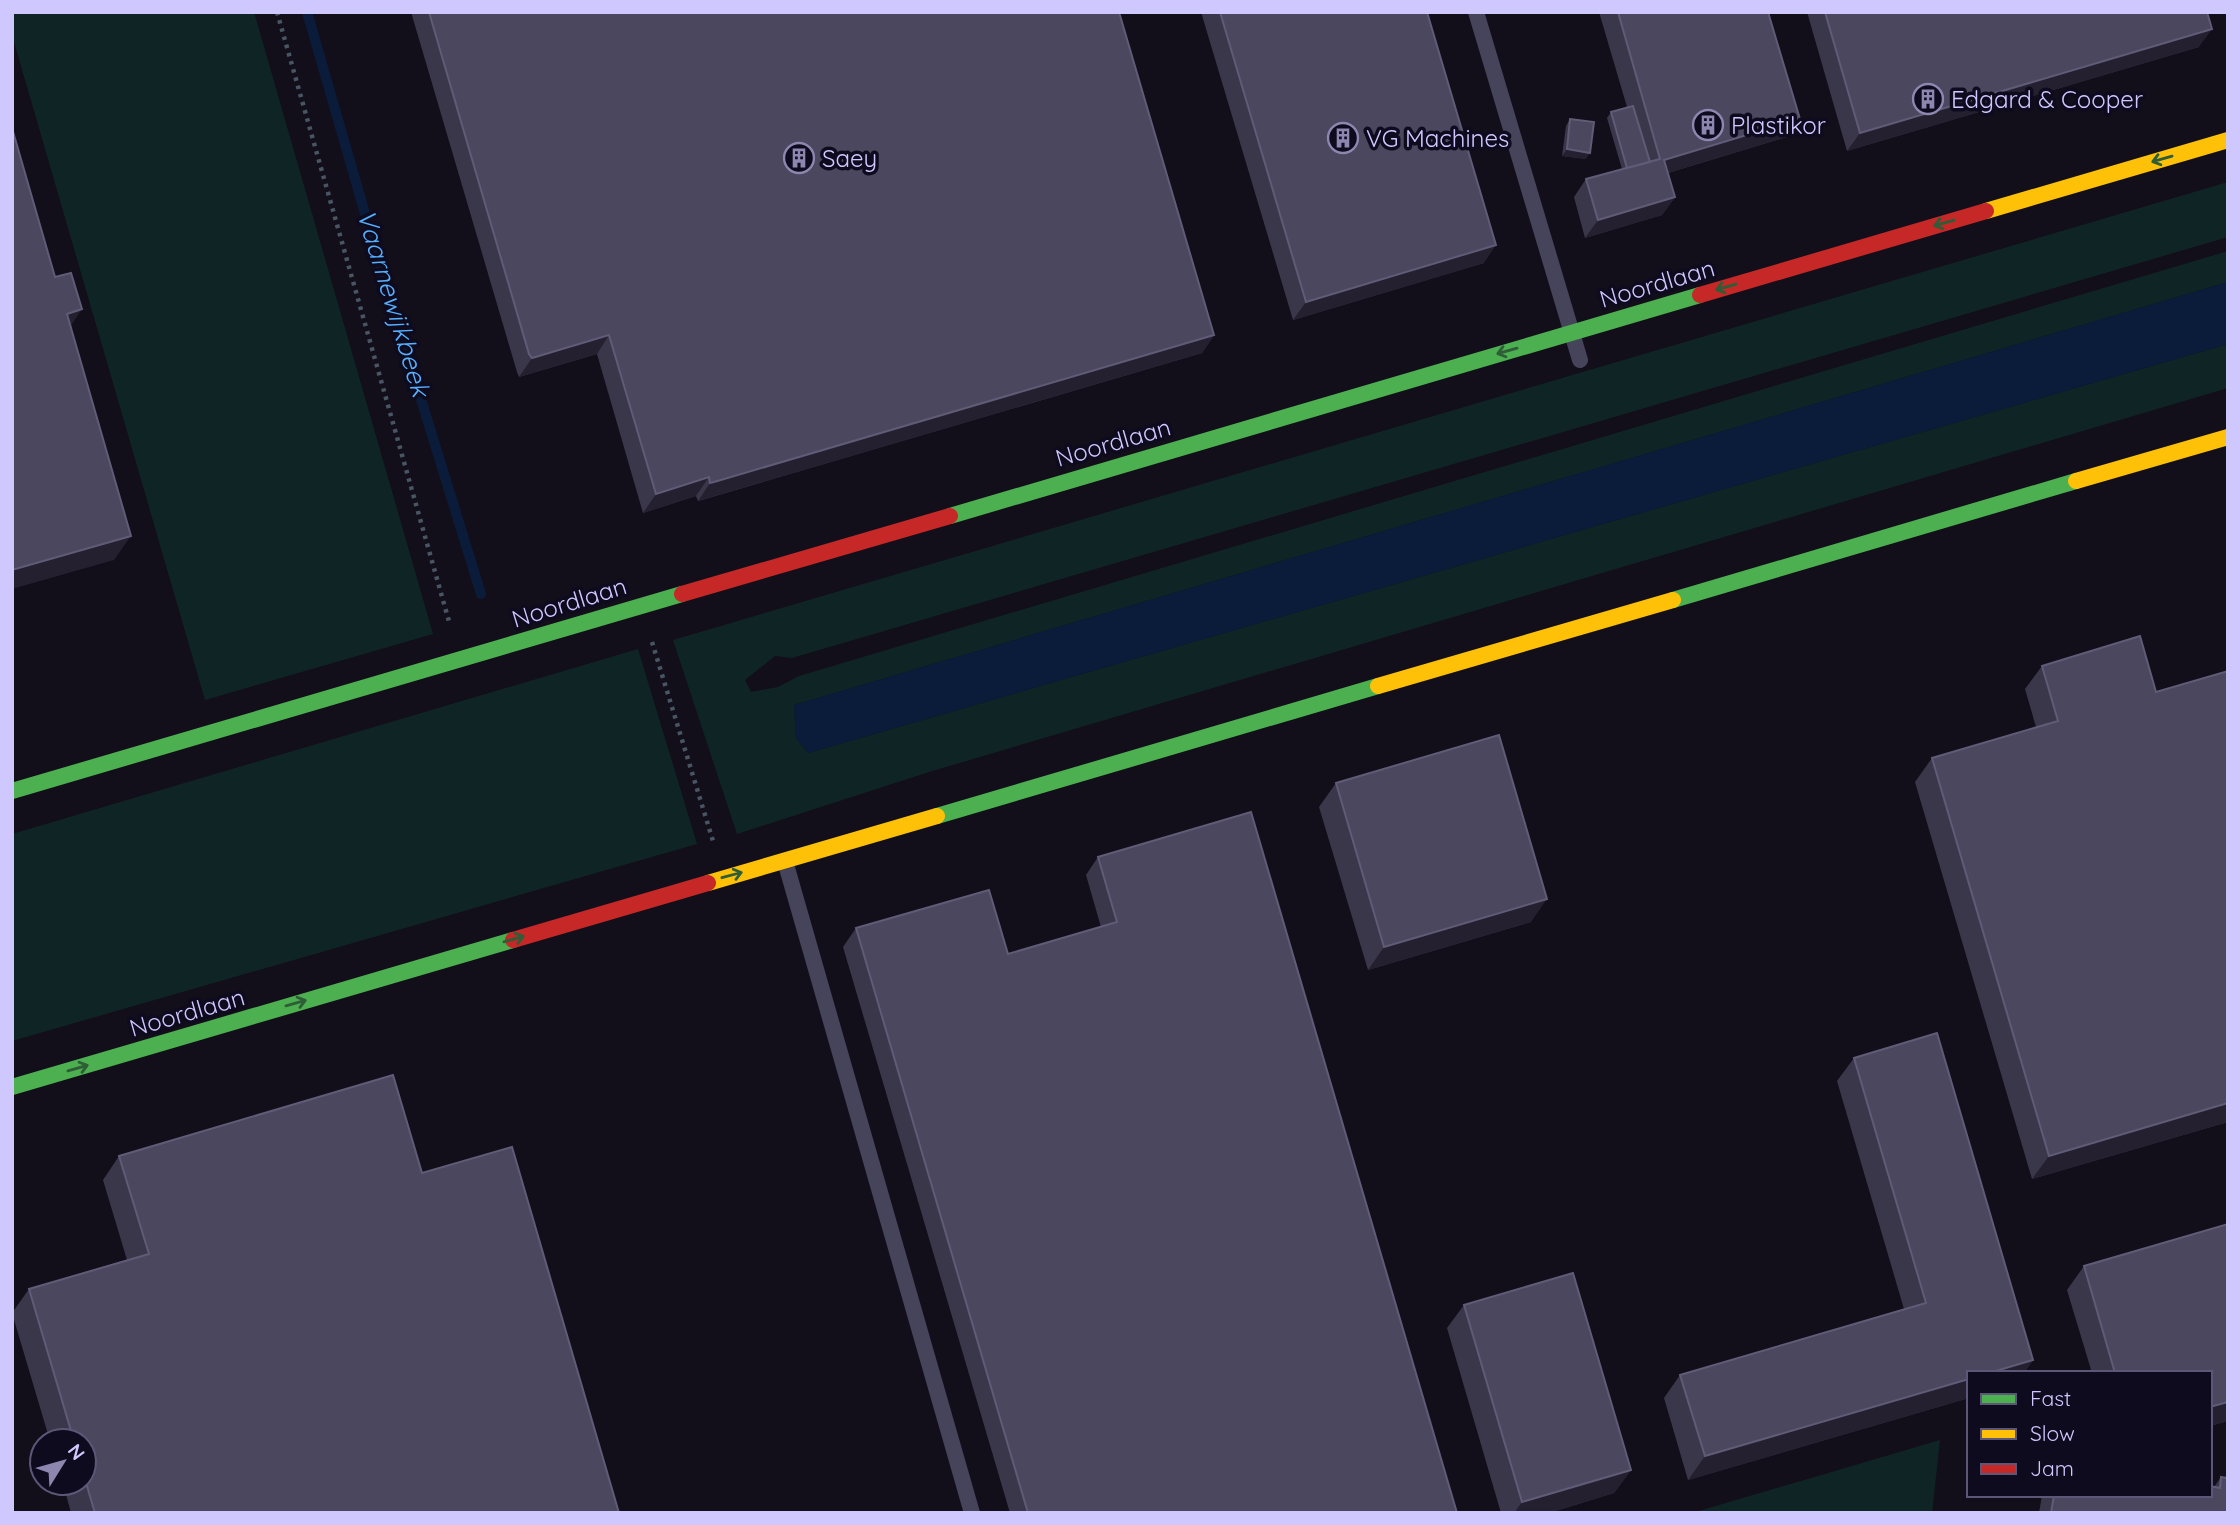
<svg xmlns="http://www.w3.org/2000/svg" width="2240" height="1525" font-family="Quicksand,sans-serif">
  <style>
    .green { fill: #0f2525 }
    .water { fill: #0b1c3b }
    .lines { fill: none; stroke-linecap: round; stroke-linejoin: round }
    .stream { stroke: #0b1c3b; stroke-width: 10 }
    .path { stroke: #485664; stroke-width: 4.5; stroke-dasharray: 3.5 5; stroke-linecap: butt }
    .lane { stroke: #45445b; stroke-width: 16 }
    .fast { stroke: #4caf50; stroke-width: 16 }
    .slow { stroke: #ffc107; stroke-width: 16 }
    .jam { stroke: #c62828; stroke-width: 16 }
    .wall { fill: #3b374b }
    .shaded-wall { fill: #24202f }
    .building { fill: #4b475e; stroke: #605b77; stroke-width: 2 }
    .oneway { stroke: #2e5d37 }
    .labels { text-anchor: middle; dominant-baseline: central; stroke-width: 7; stroke-linejoin: round; paint-order: stroke }
    .poi-label { font-size: 24px; fill: #cfc8ff; stroke: #0f0b1e; text-anchor: start }
    .street-label { font-size: 24px; fill: #cfc8ff; stroke: #0f0b1e }
    .water-label { font-size: 26px; font-style: italic; fill: #56b0ff; stroke: #0f0b1e }
  </style>
  <rect width="100%" height="100%" fill="#120f1a"/>
  <!-- green -->
  <path class="green" d="M12,12H254L433,634L205,700L12,35Z
    M2228,182V237L792,658L775,656L745,680L751,692L778,687L799,676L2228,251V282L794,705L796,738L808,753L2228,344V388L929,772L737,834L673,640Z
    M638,649L697,844L12,1041V834Z
    M1940,1440L1932,1513H1692Z"/>
  <!-- water -->
  <path class="water" d="M2228,282V344L808,753L796,738L794,705Z"/>
  <g class="lines">
    <!-- stream -->
    <path class="stream" d="M307,12L383,276L481,594"/>
    <!-- path -->
    <path class="path" d="M277,12L450,625
      M652,642L713,841"/>
    <!-- lane -->
    <path class="lane" d="M1476,12L1580,360
      M785,861L972,1513"/>
    <!-- fast -->
    <path class="fast" d="M950,516L1700,295
      M1673,600L2076,481
      M12,791L682,594
      M937,816L1378,686
      M12,1087L513,940"/>
    <!-- slow -->
    <path class="slow" d="M1986,211L2228,140
      M2076,481L2228,437
      M1378,686L1673,600
      M708,883L937,816"/>
    <!-- jam -->
    <path class="jam" d="M1700,295L1986,211
      M682,594L950,516
      M513,940L708,883"/>
  </g>
  <!-- wall -->
  <path class="wall" d="M411,12H1119L1214,335L1202,353L702,500L698,501L696,496L643,513L597,354L519,377L517,372Z
    M1201,12H1427L1484,263L1293,320Z
    M1599,12H1768L1787,137L1668,173L1675,197L1662,215L1585,238L1574,197L1586,179L1622,169L1607,118L1611,112L1627,107Z
    M1807,12H2207L2199,47L1847,151Z
    M1570,119L1586,159L1562,156L1566,126Z
    M2042,666L2156,692L2228,671V1122L2032,1179L1915,782L1932,758L2036,727L2025,689Z
    M1336,783L1531,922L1368,970L1319,807Z
    M1098,857L1457,1513H1010L843,947L856,928L1008,954L1101,927L1086,875Z
    M1854,1058L2033,1360L2024,1373H1969V1398L1688,1480L1664,1398L1680,1375L1904,1309L1837,1081Z
    M119,1156L422,1173L619,1513H71L63,1483H84V1441H50L12,1313L29,1289L127,1260L103,1180Z
    M2228,1224V1421L2210,1426V1373H2092L2067,1290L2084,1266Z
    M1464,1305L1631,1470L1614,1493L1549,1513H1501L1447,1328Z
    M2221,1477L2228,1513H2039L2042,1495H2210L2214,1487Z"/>
  <!-- shaded-wall -->
  <path class="shaded-wall" d="M2212,29L2199,47L1847,151L1860,133Z
    M1800,119L1787,137L1651,178L1664,160Z
    M1567,149L1590,153L1586,159L1562,156Z
    M1675,197L1662,215L1585,238L1598,220Z
    M1496,245L1484,263L1293,320L1306,302Z
    M82,309L66,333L67,314Z
    M609,335L597,354L519,377L532,358Z
    M1214,335L1202,353L698,501L710,483Z
    M709,477L696,496L643,513L656,494Z
    M131,536L114,560L12,589V570Z
    M1547,899L1531,922L1368,970L1384,947Z
    M2228,1103V1122L2032,1179L2049,1156Z
    M2033,1360L2024,1373H1989Z
    M1969,1379V1398L1688,1480L1705,1456Z
    M2228,1402V1421L2210,1426V1407Z
    M1631,1470L1614,1493L1549,1513H1514L1522,1502Z"/>
  <!-- building -->
  <path class="building" d="M429,12H1119L1214,335L714,482L710,483L709,477L656,494L609,335L532,358L529,354Z
    M1220,12H1427L1496,245L1306,302Z
    M1618,12H1768L1800,119L1664,160L1675,197L1598,220L1586,179L1660,159Z
    M1825,12H2207L2212,29L1860,133Z
    M1633,106L1650,162L1627,168L1611,112Z
    M1570,119L1594,122L1590,153L1567,149Z
    M12,128L55,277L71,273L82,309L67,314L131,536L12,570Z
    M2140,636L2156,692L2228,671V1103L2049,1156L1932,758L2058,721L2042,666Z
    M1499,735L1547,899L1384,947L1336,783Z
    M1251,812L1457,1513H1028L856,928L989,890L1008,954L1117,922L1098,857Z
    M1937,1033L2033,1360L1989,1373H1969V1379L1705,1456L1680,1375L1926,1303L1854,1058Z
    M393,1075L422,1173L512,1147L619,1513H95L84,1476V1441H74L29,1289L149,1254L119,1156Z
    M2228,1224V1402L2210,1407V1373H2115L2084,1266Z
    M1573,1273L1631,1470L1522,1502L1464,1305Z
    M2221,1477L2228,1478V1513H2051L2054,1495H2210V1486L2220,1488Z"/>
  <!-- one-way arrows -->
  <defs><path id="oneway-shaft" d="M-6 0H5M1.5-3L5.5 0L1.5 3" fill="none" stroke-width="1.6" stroke-linecap="round" stroke-linejoin="round" transform="scale(1.75)"/></defs>
  <g class="oneway">
    <use href="#oneway-shaft" transform="translate(2162 159) rotate(164)"/>
    <use href="#oneway-shaft" transform="translate(1944 223) rotate(164)"/>
    <use href="#oneway-shaft" transform="translate(1726 287) rotate(164)"/>
    <use href="#oneway-shaft" transform="translate(1507 351) rotate(164)"/>
    <use href="#oneway-shaft" transform="translate(732 875) rotate(-15)"/>
    <use href="#oneway-shaft" transform="translate(514 939) rotate(-16)"/>
    <use href="#oneway-shaft" transform="translate(296 1003) rotate(-16)"/>
    <use href="#oneway-shaft" transform="translate(78 1068) rotate(-16)"/>
  </g>
  <!-- icons -->
  <defs>
    <g id="building-ring" transform="scale(1.575)"><circle r="9.5" fill="#0f0b1e" stroke="#8d87af" stroke-width="1.5"/><path d="M-4-6H4V6H1V3H-1V6H-4ZM-2.5-4.3h1.7v1.8h-1.7ZM.8-4.3h1.7v1.8H.8ZM-2.5-1h1.7V.8h-1.7ZM.8-1h1.7V.8H.8Z" fill="#8d87af"/></g>
  </defs>
  <g fill-rule="evenodd">
    <use href="#building-ring" x="1928" y="99"/>
    <use href="#building-ring" x="1708" y="125"/>
    <use href="#building-ring" x="1343" y="138"/>
    <use href="#building-ring" x="799" y="158"/>
  </g>
  <g class="labels">
    <!-- poi labels -->
    <g class="poi-label">
      <text x="1951" y="99">Edgard &amp; Cooper</text>
      <text x="1731" y="125">Plastikor</text>
      <text x="1366" y="138">VG Machines</text>
      <text x="822" y="158">Saey</text>
    </g>
    <!-- street labels -->
    <g class="street-label">
      <text transform="translate(1657 283) rotate(-16)">Noordlaan</text>
      <text transform="translate(1113 442) rotate(-16)">Noordlaan</text>
      <text transform="translate(569 602) rotate(-17)">Noordlaan</text>
      <text transform="translate(187 1012) rotate(-16)">Noordlaan</text>
    </g>
    <!-- water labels -->
    <g class="water-label">
      <text transform="translate(394 303) rotate(73)">Vaarnewijkbeek</text>
    </g>
  </g>
  <!-- border -->
  <rect width="2240" height="1525" fill="none" stroke="#cfc8ff" stroke-width="28"/>
  <!-- legend -->
  <rect x="1967" y="1371" width="245" height="126" fill="#0f0b1e" stroke="#5c5778" stroke-width="2"/>
  <rect x="1981" y="1394" width="35" height="10" fill="#4caf50" stroke="#5c5778" stroke-width="2"/>
  <text x="2030" y="1406" font-size="21" fill="#cfc8ff">Fast</text>
  <rect x="1981" y="1429" width="35" height="10" fill="#ffc107" stroke="#5c5778" stroke-width="2"/>
  <text x="2030" y="1441" font-size="21" fill="#cfc8ff">Slow</text>
  <rect x="1981" y="1464" width="35" height="10" fill="#c62828" stroke="#5c5778" stroke-width="2"/>
  <text x="2030" y="1476" font-size="21" fill="#cfc8ff">Jam</text>
  <!-- north arrow -->
  <g transform="translate(63 1462) rotate(53)"><circle r="33" fill="#0f0b1e" stroke="#5c5778" stroke-width="2"/>
  <path d="M0-5L12 26L0 18L-12 26Z" fill="#8d87af"/>
  <text y="-10" font-size="19" font-weight="bold" text-anchor="middle" fill="#cfc8ff">N</text>
  </g>
</svg>
